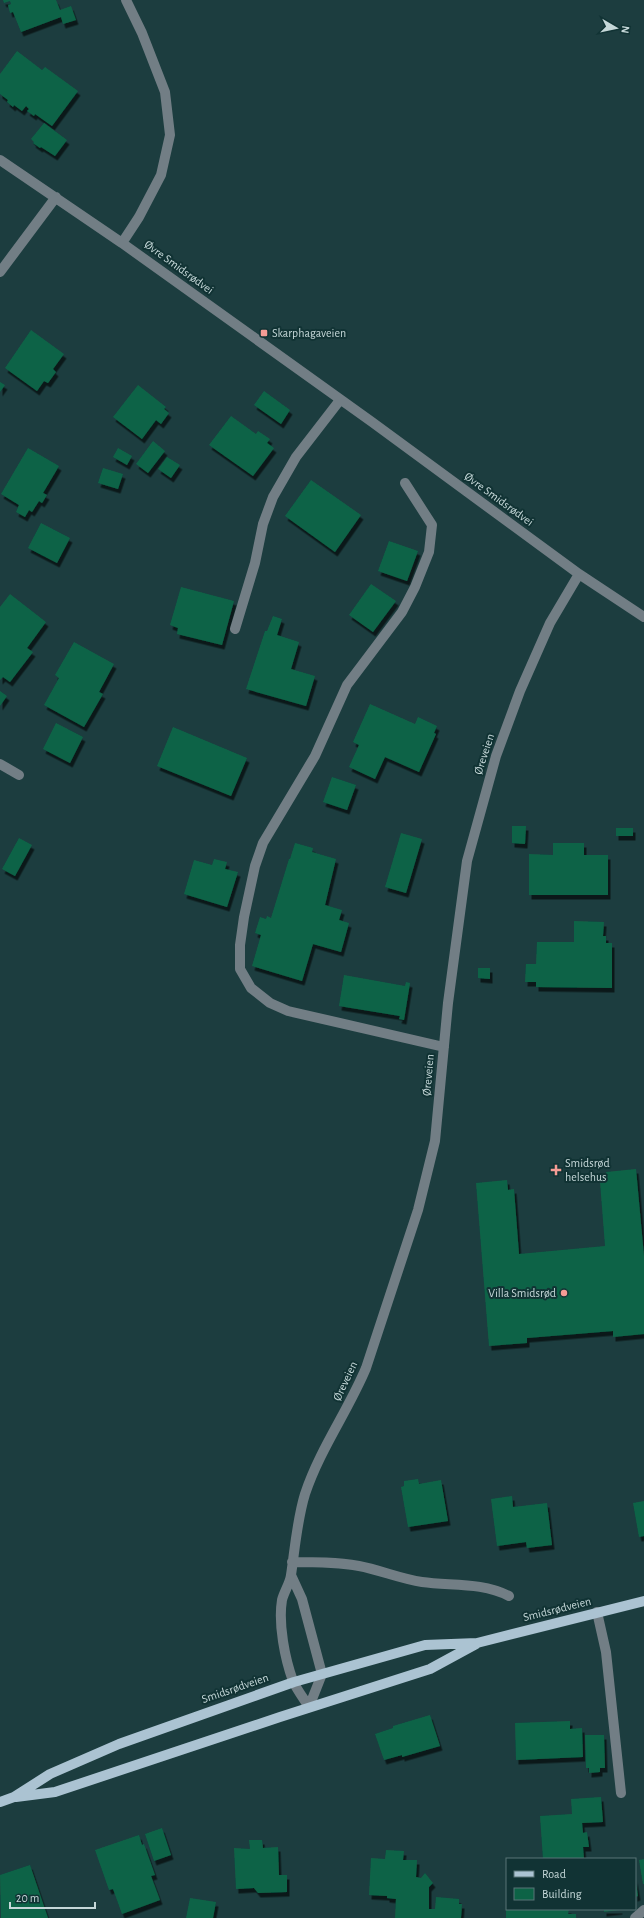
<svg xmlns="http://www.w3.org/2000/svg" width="644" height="1918" font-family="'Alegreya Sans',sans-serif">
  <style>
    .building { fill: #0d6346; filter: url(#shadow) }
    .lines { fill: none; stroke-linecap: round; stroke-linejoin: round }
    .minor { stroke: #727e85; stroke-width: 10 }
    .major { stroke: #abc3d2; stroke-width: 10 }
    .poi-dot { fill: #f59c95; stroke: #113334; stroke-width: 1.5 }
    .labels { text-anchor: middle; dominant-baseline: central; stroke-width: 4; stroke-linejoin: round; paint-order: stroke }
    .street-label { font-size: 12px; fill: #c5d7d8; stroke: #113334 }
    .poi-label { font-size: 12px; fill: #c5d7d8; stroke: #113334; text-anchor: start }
  </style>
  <defs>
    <filter id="shadow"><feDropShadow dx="2.5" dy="4.5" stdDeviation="0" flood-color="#0009"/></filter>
  </defs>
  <rect width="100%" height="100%" fill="#1c3d3f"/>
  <!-- building -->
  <path class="building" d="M3,0H56L60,10L71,6L76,20L63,24L61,17L21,32L13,12L10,13L8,5L11,4L10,1L4,3Z
    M17,51L42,70L45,67L78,91L52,126L35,114L34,116L27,111L29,109L26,106L22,111L14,105L13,107L7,102L8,100L0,94V74Z
    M44,123L67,140L55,156L41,147L40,148L33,143L34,142L31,139Z
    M31,330L64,354L53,369L56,372L48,383L44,381L37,391L5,368Z
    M0,382L5,385L0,392Z
    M138,385L166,407L164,409L169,413L161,424L156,420L142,439L113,417Z
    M264,391L290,410L281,424L254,405Z
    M231,416L256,434L258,431L270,439L267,443L274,448L253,476L209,445Z
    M153,441L165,451L148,473L136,464Z
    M28,448L59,466L43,493L47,495L42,503L39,501L32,512L29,510L25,517L16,512L19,505L1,494Z
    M118,448L132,456L127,465L113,457Z
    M167,457L180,465L171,478L158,469Z
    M103,468L123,474L118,489L98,483Z
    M311,480L361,515L335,552L285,516Z
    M41,523L70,538L57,563L28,548Z
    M389,541L418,551L407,581L378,571Z
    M371,584L396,601L373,632L349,615Z
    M181,587L234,601L222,645L177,634L178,628L170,625Z
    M10,594L46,622L27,648L33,652L10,682L3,677L0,680V607Z
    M273,616L282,619L277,635L299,642L291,669L315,676L306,706L246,689L265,631H267Z
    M74,642L114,664L99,692L103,694L84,727L44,705L59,678L55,675Z
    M0,691L7,696L0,706Z
    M370,704L415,724L418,717L437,726L434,733L436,734L419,772L385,757L375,779L349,767L359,745L353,742Z
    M56,723L83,737L70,763L43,749Z
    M173,727L247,758L231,796L157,766Z
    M332,777L356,785L347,810L323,802Z
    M512,826H526L525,844L512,843Z
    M616,828H633V836H616Z
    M401,833L422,839L406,893L385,887Z
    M19,838L32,845L15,876L2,869Z
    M295,843L313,848L312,852L336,859L325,905L342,910L339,920L349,923L341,952L313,944L302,981L252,966L261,935L255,933L260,917L266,919L267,916L271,918L289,859H290Z
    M553,843H584V855H608V895H529V854L553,855Z
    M214,859L227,862L225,869L238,872L227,907L184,894L194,860L212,865Z
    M574,921L604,922L603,936H606V943H612V988L536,987V982H525L526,964H536L537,942H574Z
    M478,968H490V979L478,978Z
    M344,975L405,986L406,982L410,983L404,1020L399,1019L400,1016L339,1006Z
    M636,1169L644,1256V1334L613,1337V1331L527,1338V1343L489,1346L476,1183L507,1180L508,1190L514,1189L519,1254L605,1246L600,1182H607L606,1172Z
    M418,1479L419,1484L441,1480L448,1521L408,1527L401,1487L404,1486V1481Z
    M512,1496L513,1507L547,1503L552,1545L527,1548L526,1542L497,1546L491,1499Z
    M644,1501V1536L639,1537L633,1503Z
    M430,1715L440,1746L402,1757V1755L384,1760L375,1734L393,1728V1726Z
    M570,1721V1729L582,1728L583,1757L516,1760L515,1723Z
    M585,1735H604L605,1768H600V1772L589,1773V1768H586Z
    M601,1797L603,1822L582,1823L583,1833L587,1832L589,1847H583L584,1859H543L540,1816L572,1814L571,1799Z
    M162,1828L171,1855L154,1861L145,1834Z
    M139,1835L142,1845L144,1844L155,1875L151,1876L160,1900L122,1914L113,1889L109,1890L95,1850Z
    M249,1840H262L263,1848L278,1847L279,1875H287V1892L258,1893L254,1888L236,1889L234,1848L250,1849Z
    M386,1850L404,1851L403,1860H417L416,1877L421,1878L425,1873L433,1883L429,1887V1909H435L436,1897L459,1899V1904H462L461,1918H395L396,1899L387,1898V1896L369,1895L371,1858L385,1859Z
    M644,1859V1884H643L639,1860Z
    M30,1865L48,1918H1L0,1875Z
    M635,1878L638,1896L635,1897Z
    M190,1898L216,1902L213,1918H186Z
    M506,1909H569L568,1914H576V1918H506Z
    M604,1909H620V1910L604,1912Z"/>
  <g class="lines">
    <!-- minor -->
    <path class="minor" d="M0,160L122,243L372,422L579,574L644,617
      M122,243L139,217L161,175L170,135L165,92L142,33L126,0
      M0,272L56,197
      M405,483L432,525L429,552L415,587L402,612L347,685L315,756L263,843L255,866L244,917L240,945V969L251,988L270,1003L288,1011L444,1047
      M235,629L255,563L263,524L273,497L296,457L340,400
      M0,764L19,775
      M292,1562C315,1562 337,1562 359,1566C380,1570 401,1579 422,1582C451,1586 482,1582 509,1596
      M291,1575L302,1599L322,1674L309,1707
      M597,1612L606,1652L621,1793
      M309,1707C304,1699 297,1690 293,1681C285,1659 278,1624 282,1600C284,1592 290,1583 291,1575C295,1548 297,1520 305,1494C320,1449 348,1411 366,1368L418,1210L435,1141L448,1003L467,861L496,756L520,691L550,623L579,574
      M635,1918L644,1910"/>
    <!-- major -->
    <path class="major" d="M16,1797L55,1792L280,1717L430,1669L476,1644
      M0,1802L14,1797L50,1774L119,1744L294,1682L425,1645L477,1643L644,1601"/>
  </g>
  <!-- markers -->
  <g class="poi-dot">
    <rect x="260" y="329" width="8" height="8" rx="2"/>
    <path d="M554 1164h4v4h4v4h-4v4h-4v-4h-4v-4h4z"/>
    <circle cx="564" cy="1293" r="4"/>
  </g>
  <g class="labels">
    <!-- street labels -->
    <g class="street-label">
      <text transform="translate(179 267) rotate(36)">Øvre Smidsrødvei</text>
      <text transform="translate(499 499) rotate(36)">Øvre Smidsrødvei</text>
      <text transform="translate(484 754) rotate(-72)">Øreveien</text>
      <text transform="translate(428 1075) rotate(-85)">Øreveien</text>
      <text transform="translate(345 1381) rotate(-65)">Øreveien</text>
      <text transform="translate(557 1609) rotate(-14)">Smidsrødveien</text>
      <text transform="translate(235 1688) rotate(-19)">Smidsrødveien</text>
    </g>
    <!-- poi labels -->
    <g class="poi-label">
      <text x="272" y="333">Skarphagaveien</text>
      <text x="565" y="1163">Smidsrød<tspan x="565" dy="14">helsehus</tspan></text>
      <text x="556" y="1293" text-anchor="end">Villa Smidsrød</text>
    </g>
  </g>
  <!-- legend -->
  <rect x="506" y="1858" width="130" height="52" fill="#113334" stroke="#597576"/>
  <rect x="514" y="1871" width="20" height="6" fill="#abc3d2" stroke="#597576"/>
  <text x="542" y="1878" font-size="12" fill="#c5d7d8">Road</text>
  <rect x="514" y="1888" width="20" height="12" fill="#0d6346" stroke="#597576"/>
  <text x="542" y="1898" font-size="12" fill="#c5d7d8">Building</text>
  <!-- north arrow -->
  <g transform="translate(616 28) rotate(99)" stroke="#113334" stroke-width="3" paint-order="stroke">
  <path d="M0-3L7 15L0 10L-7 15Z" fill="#c5d7d8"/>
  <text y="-6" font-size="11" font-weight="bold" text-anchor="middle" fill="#c5d7d8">N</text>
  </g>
  <!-- scale -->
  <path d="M10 1902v6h85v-6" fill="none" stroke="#c5d7d8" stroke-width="2"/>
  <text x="16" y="1902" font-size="12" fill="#c5d7d8" stroke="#113334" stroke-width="3" paint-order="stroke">20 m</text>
</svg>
